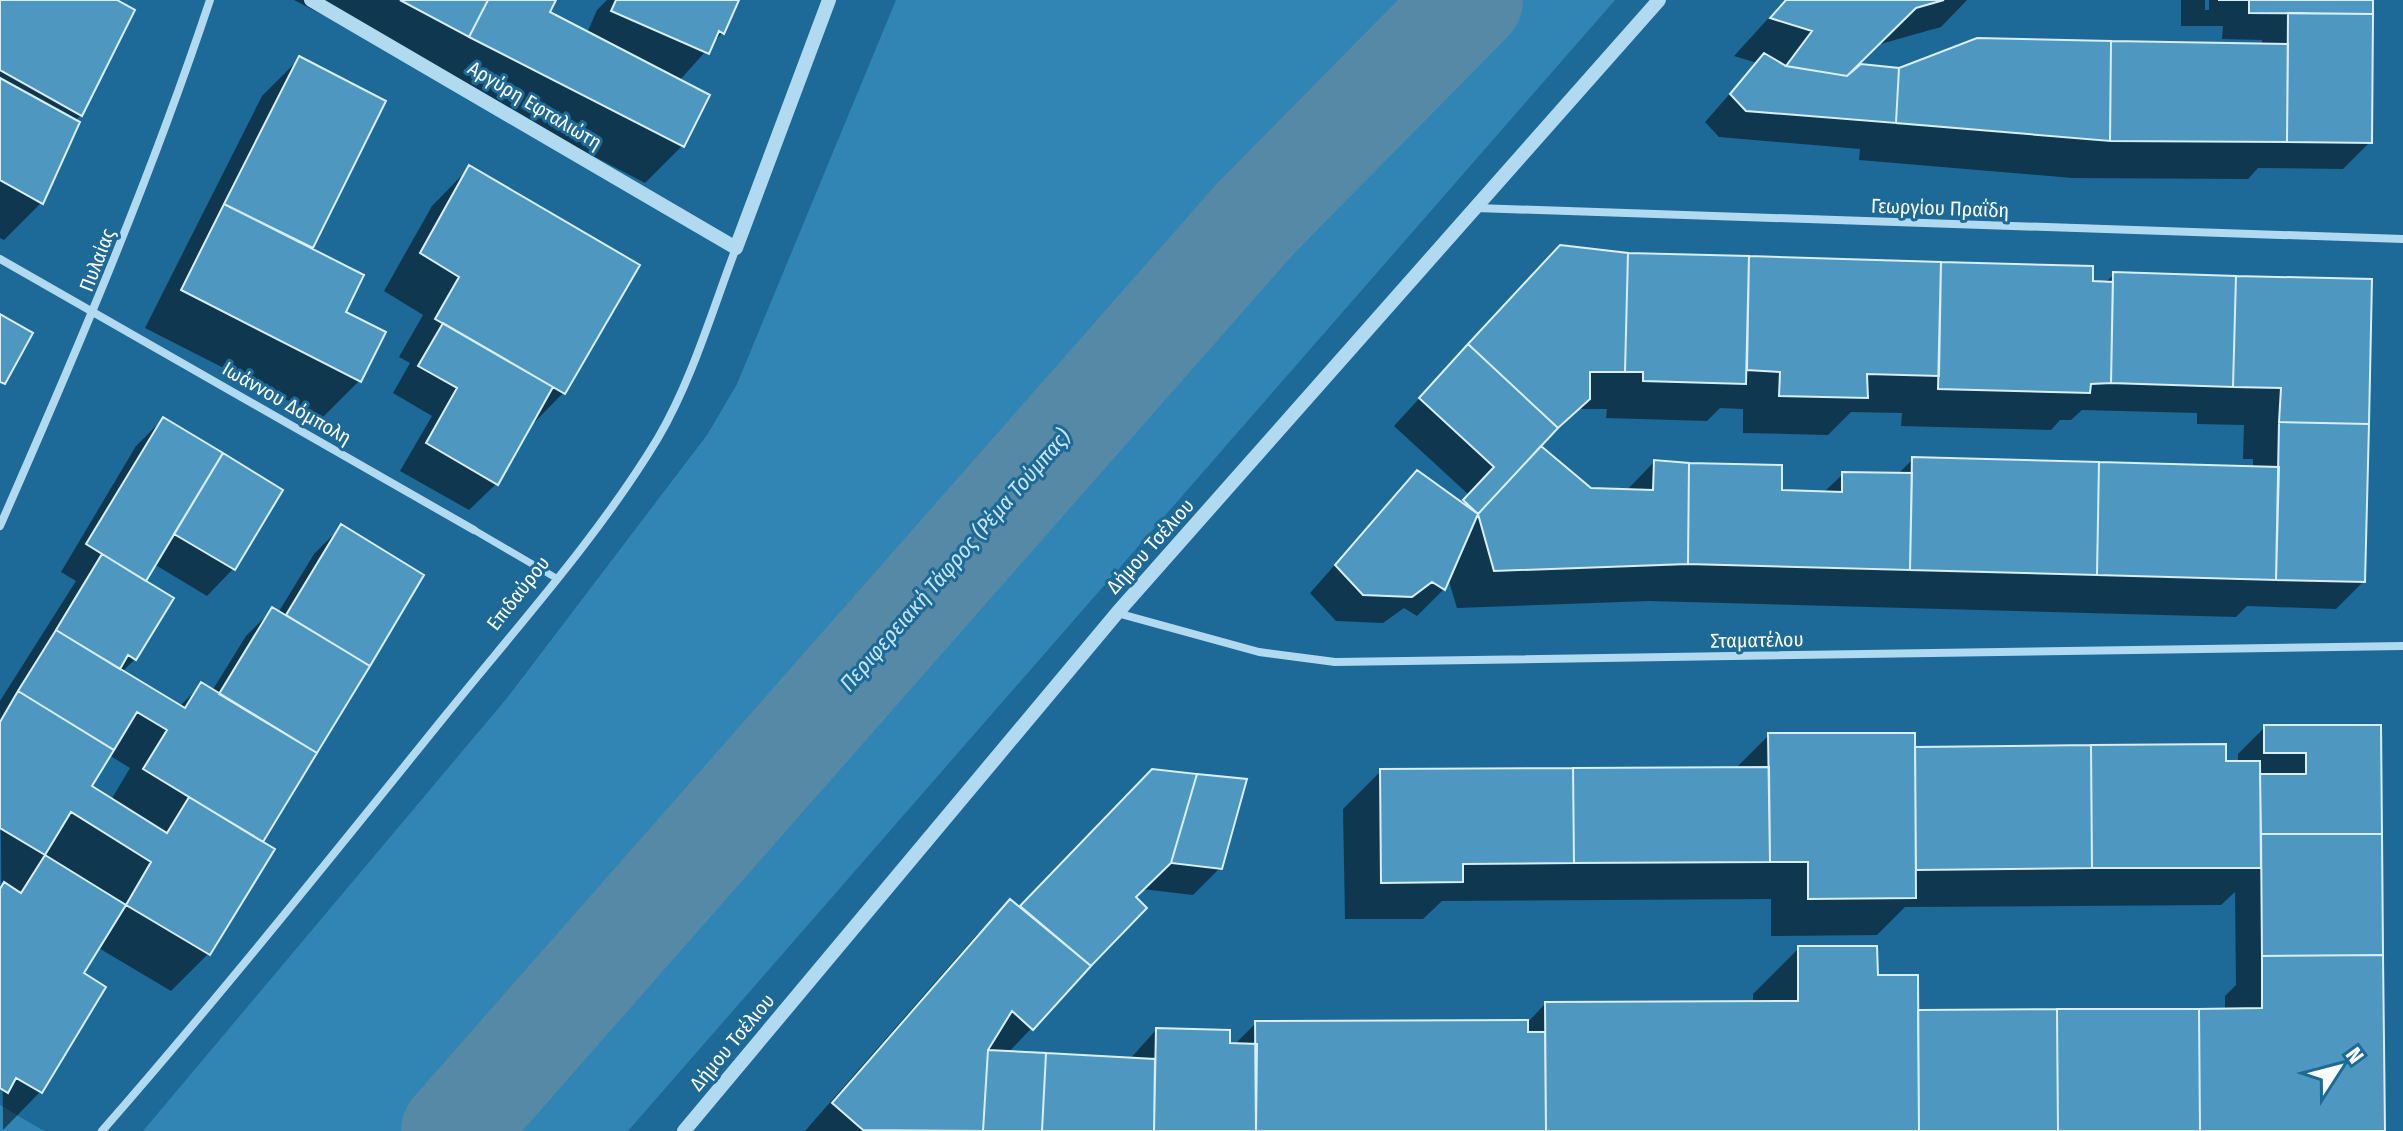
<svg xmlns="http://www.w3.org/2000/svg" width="2403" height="1131" font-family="'Fira Sans Condensed',sans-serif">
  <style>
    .green { fill: #3185b4 }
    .shadow { fill: #0007; fill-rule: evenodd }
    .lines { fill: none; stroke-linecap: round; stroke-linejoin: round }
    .river { stroke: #5589a6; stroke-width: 104 }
    .building { fill: #4e97c1; stroke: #d8eefb; stroke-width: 2 }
    .pedestrian { stroke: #b1d9f0; stroke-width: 7 }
    .minor { stroke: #b1d9f0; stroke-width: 8 }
    .tertiary { stroke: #b1d9f0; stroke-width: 14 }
    .labels { text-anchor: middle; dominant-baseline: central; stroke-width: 6; stroke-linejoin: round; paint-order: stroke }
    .street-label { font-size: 20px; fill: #fff; stroke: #1d6997 }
    .water-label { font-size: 22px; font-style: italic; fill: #c4e5f7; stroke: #1d6997 }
  </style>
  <rect width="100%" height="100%" fill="#1d6997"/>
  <!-- green -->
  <path class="green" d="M896,0H1615L628,1131H143L507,698L707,435L737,384Z
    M0,1105L44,1131H0Z"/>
  <!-- shadow -->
  <path class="shadow" d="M0,0H113L81,115L74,122L77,123L41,203L4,240L0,238Z
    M294,0H554L548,13L587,33L597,10L607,0H737L723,32L679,81L682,146L645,183Z
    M1785,0H1967L1941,27L1877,45L1842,79L1901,70L2262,45V40L2222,39L2223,26H2181V0H2205V10H2209V0H2371L2370,142L2343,169L2258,168L2248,179L2072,178L1859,160L1860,149L1719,137L1705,122L1757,63L1734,56Z
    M300,58L384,101L310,249L343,313L359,381L322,418L145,328L262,96Z
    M469,168L563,393L527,430L496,484L469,510L400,471L432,416L393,393L410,363L399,357L423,315L384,291L432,206Z
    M1628,255L2091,268V283L2104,284L2114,274L2236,278L2363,582L2336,609L2247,606L2236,617L1649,601L1457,608L1448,578L1444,589L1417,616L1404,608L1383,623L1336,621L1310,593L1417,472L1462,502L1469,495L1394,426L1523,285ZM1720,408L1743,409V433L1828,435L1851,412L1902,413L1901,426L2051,430L2060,420H2071L2082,410L2197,413V424L2244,425L2243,459H2253V468L1913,459L1897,475L1843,474L1823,493L1780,492L1654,462L1626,491L1590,490L1539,446L1577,409H1607L1606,418L1707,421Z
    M163,419L280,491L233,569L207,596L154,564L143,581L135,659L122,672L179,707L201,685L212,691L246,636L273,609L278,613L314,554L341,527L421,576L260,843L208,954L171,991L97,947L81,974L103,988L40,1092L3,1130L0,701L76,581L61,572L136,446ZM109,755L130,768L111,800L90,787Z
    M2265,727H2379L2383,1131H805L973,939L1010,901L1019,908L1114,810L1220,868L1193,895L1142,889L1134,897L1144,908L1008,1053L1129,1060L1156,1030L1234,1045L1256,1023L1528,1022L1545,1004L1753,1003V994L1799,948L1876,977L1916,1012L2225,1010V996L2236,985L2235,892L2221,905L1905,907L1877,935L1771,936V899L1442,901L1423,919H1345L1343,809L1381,771L1735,769L1769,735L1914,749L2238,763V754Z"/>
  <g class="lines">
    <!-- river -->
    <path class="river" d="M453,1131L1255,219L1471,0"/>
  </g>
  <!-- building -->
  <path class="building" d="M0,0H117L135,10L82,116L0,70Z
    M400,0H488L469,37Z
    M488,0H556L550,12L710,95L684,147L469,37Z
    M616,0H739L724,34L719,31L709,54L611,11Z
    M1786,0H1944L1916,8L1847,76L1786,66L1812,31L1770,18Z
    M2218,0H2373V14L2249,13V0Z
    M2288,13L2373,14L2372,143L2287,142Z
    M1977,38L2111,41L2110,141L1896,123L1899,68Z
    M2111,41L2288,44L2287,142L2110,141Z
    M1764,53L1786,66L1847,76L1861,64L1899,68L1896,123L1746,111L1730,94Z
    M299,56L386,101L313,248L224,204Z
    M0,78L80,122L43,204L0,180Z
    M469,165L640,265L565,394L435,319L459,277L420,253Z
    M224,204L364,275L346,312L386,332L361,382L181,290Z
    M1560,245L1628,253L1625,372H1590V399L1558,428L1468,344Z
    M1628,253L1749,256L1746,384L1643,381V372H1625Z
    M1749,256L1941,262L1939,376L1867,374L1868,398L1779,396L1780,372L1747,370Z
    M1941,262L2093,266V281L2113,282L2111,383L2091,384L2090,393L1938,389Z
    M2113,272L2236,276L2233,387L2111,383Z
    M2236,276L2372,279L2369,424L2279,422L2281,388L2233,387Z
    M0,314L33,333L5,384L0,382Z
    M443,323L553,387L498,485L426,443L457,388L418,366Z
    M1468,344L1558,428L1478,514L1463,500L1494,467L1419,398Z
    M163,417L223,453L146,581L86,544Z
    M2279,422L2369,424L2365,582L2276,580Z
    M1541,446L1591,488L1653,490L1654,460L1689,463L1688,564L1494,571L1478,514Z
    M223,453L283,490L235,570L174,534Z
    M1912,457L2099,462L2097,575L1910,570Z
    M2099,462L2279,467L2276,580L2097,575Z
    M1689,463L1782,465V490L1842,492V472L1912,473L1910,570L1688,564Z
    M1417,470L1478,514L1445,590L1432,582L1412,597L1363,595L1335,565Z
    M341,524L424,575L370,666L286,615Z
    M102,554L174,598L136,660L128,655L120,669L56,630Z
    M272,607L370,666L317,753L219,694Z
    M56,630L185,708L201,682L317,753L263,842L143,769L167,730L137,712L114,750L18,691Z
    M18,691L114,750L92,786L167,833L189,797L275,849L210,955L126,905L151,862L71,812L45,855L0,828V722Z
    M2264,725H2381L2382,834H2261L2260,774H2306V753H2264Z
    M1768,733H1915L1916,898L1808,899V862H1770Z
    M2226,744V761H2260L2261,868H2092L2091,745Z
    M2091,745L2092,868L1916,870L1915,747Z
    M1769,767L1770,862L1574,863L1573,768Z
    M1573,768L1574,863L1463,864V882L1381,883L1380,769Z
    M1152,769L1197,774L1171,863L1136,897L1147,908L1091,966L1020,906Z
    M1197,774L1247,779L1222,869L1171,863Z
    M2261,834H2382L2383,955L2262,956Z
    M45,855L126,905L84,973L106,987L42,1093L16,1078L8,1093L0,1088V889L4,882L21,893Z
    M1010,899L1091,966L1033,1030L1012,1011L988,1050L983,1131L863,1130L832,1103Z
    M1798,946H1877L1878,975H1918L1919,1131H1546L1545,1002L1798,1001Z
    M2383,955L2385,1131H2200L2199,1009L2262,1008V956Z
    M2057,1009L2058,1131H1919L1918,1010Z
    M2057,1009H2199L2200,1131H2058Z
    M1528,1020V1032H1545L1546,1131H1256L1255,1021Z
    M1156,1028L1230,1030V1043L1257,1044L1256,1131H1154Z
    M988,1050L1046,1053L1042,1131H983Z
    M1046,1053L1155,1059L1154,1131H1042Z"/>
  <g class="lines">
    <!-- pedestrian -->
    <path class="pedestrian" d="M474,530L556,578"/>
    <!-- minor -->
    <path class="minor" d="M1476,208L2403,239
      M0,259L474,530
      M0,526C76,353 150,180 210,0
      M1117,613L1259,652L1335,662L2403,646
      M102,1131C220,996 332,856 445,716C517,627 599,536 658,438C692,380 712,311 736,248"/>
    <!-- tertiary -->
    <path class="tertiary" d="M311,0L736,248L829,0
      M684,1131L1117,613L1659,0"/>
  </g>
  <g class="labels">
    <!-- street labels -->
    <g class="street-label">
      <text transform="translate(535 105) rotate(31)">Αργύρη Εφταλιώτη</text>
      <text transform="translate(1940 208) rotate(2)">Γεωργίου Πραΐδη</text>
      <text transform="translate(97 260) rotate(-69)">Πυλαίας</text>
      <text transform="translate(287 403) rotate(30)">Ιωάννου Δόμπολη</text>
      <text transform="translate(1150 546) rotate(-48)">Δήμου Τσέλιου</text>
      <text transform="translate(518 593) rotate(-52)">Επιδαύρου</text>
      <text transform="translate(1757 640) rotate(-1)">Σταματέλου</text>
      <text transform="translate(732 1042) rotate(-50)">Δήμου Τσέλιου</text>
    </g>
    <!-- water labels -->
    <g class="water-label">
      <text transform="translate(955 560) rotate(-49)">Περιφερειακή Τάφρος (Ρέμα Τούμπας)</text>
    </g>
  </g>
  <!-- north arrow -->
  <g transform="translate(2339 1067) rotate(54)" stroke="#1d6997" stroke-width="6" paint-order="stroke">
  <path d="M0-6L14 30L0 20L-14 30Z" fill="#ffffff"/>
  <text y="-12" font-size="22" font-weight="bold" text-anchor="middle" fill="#ffffff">N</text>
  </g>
</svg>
